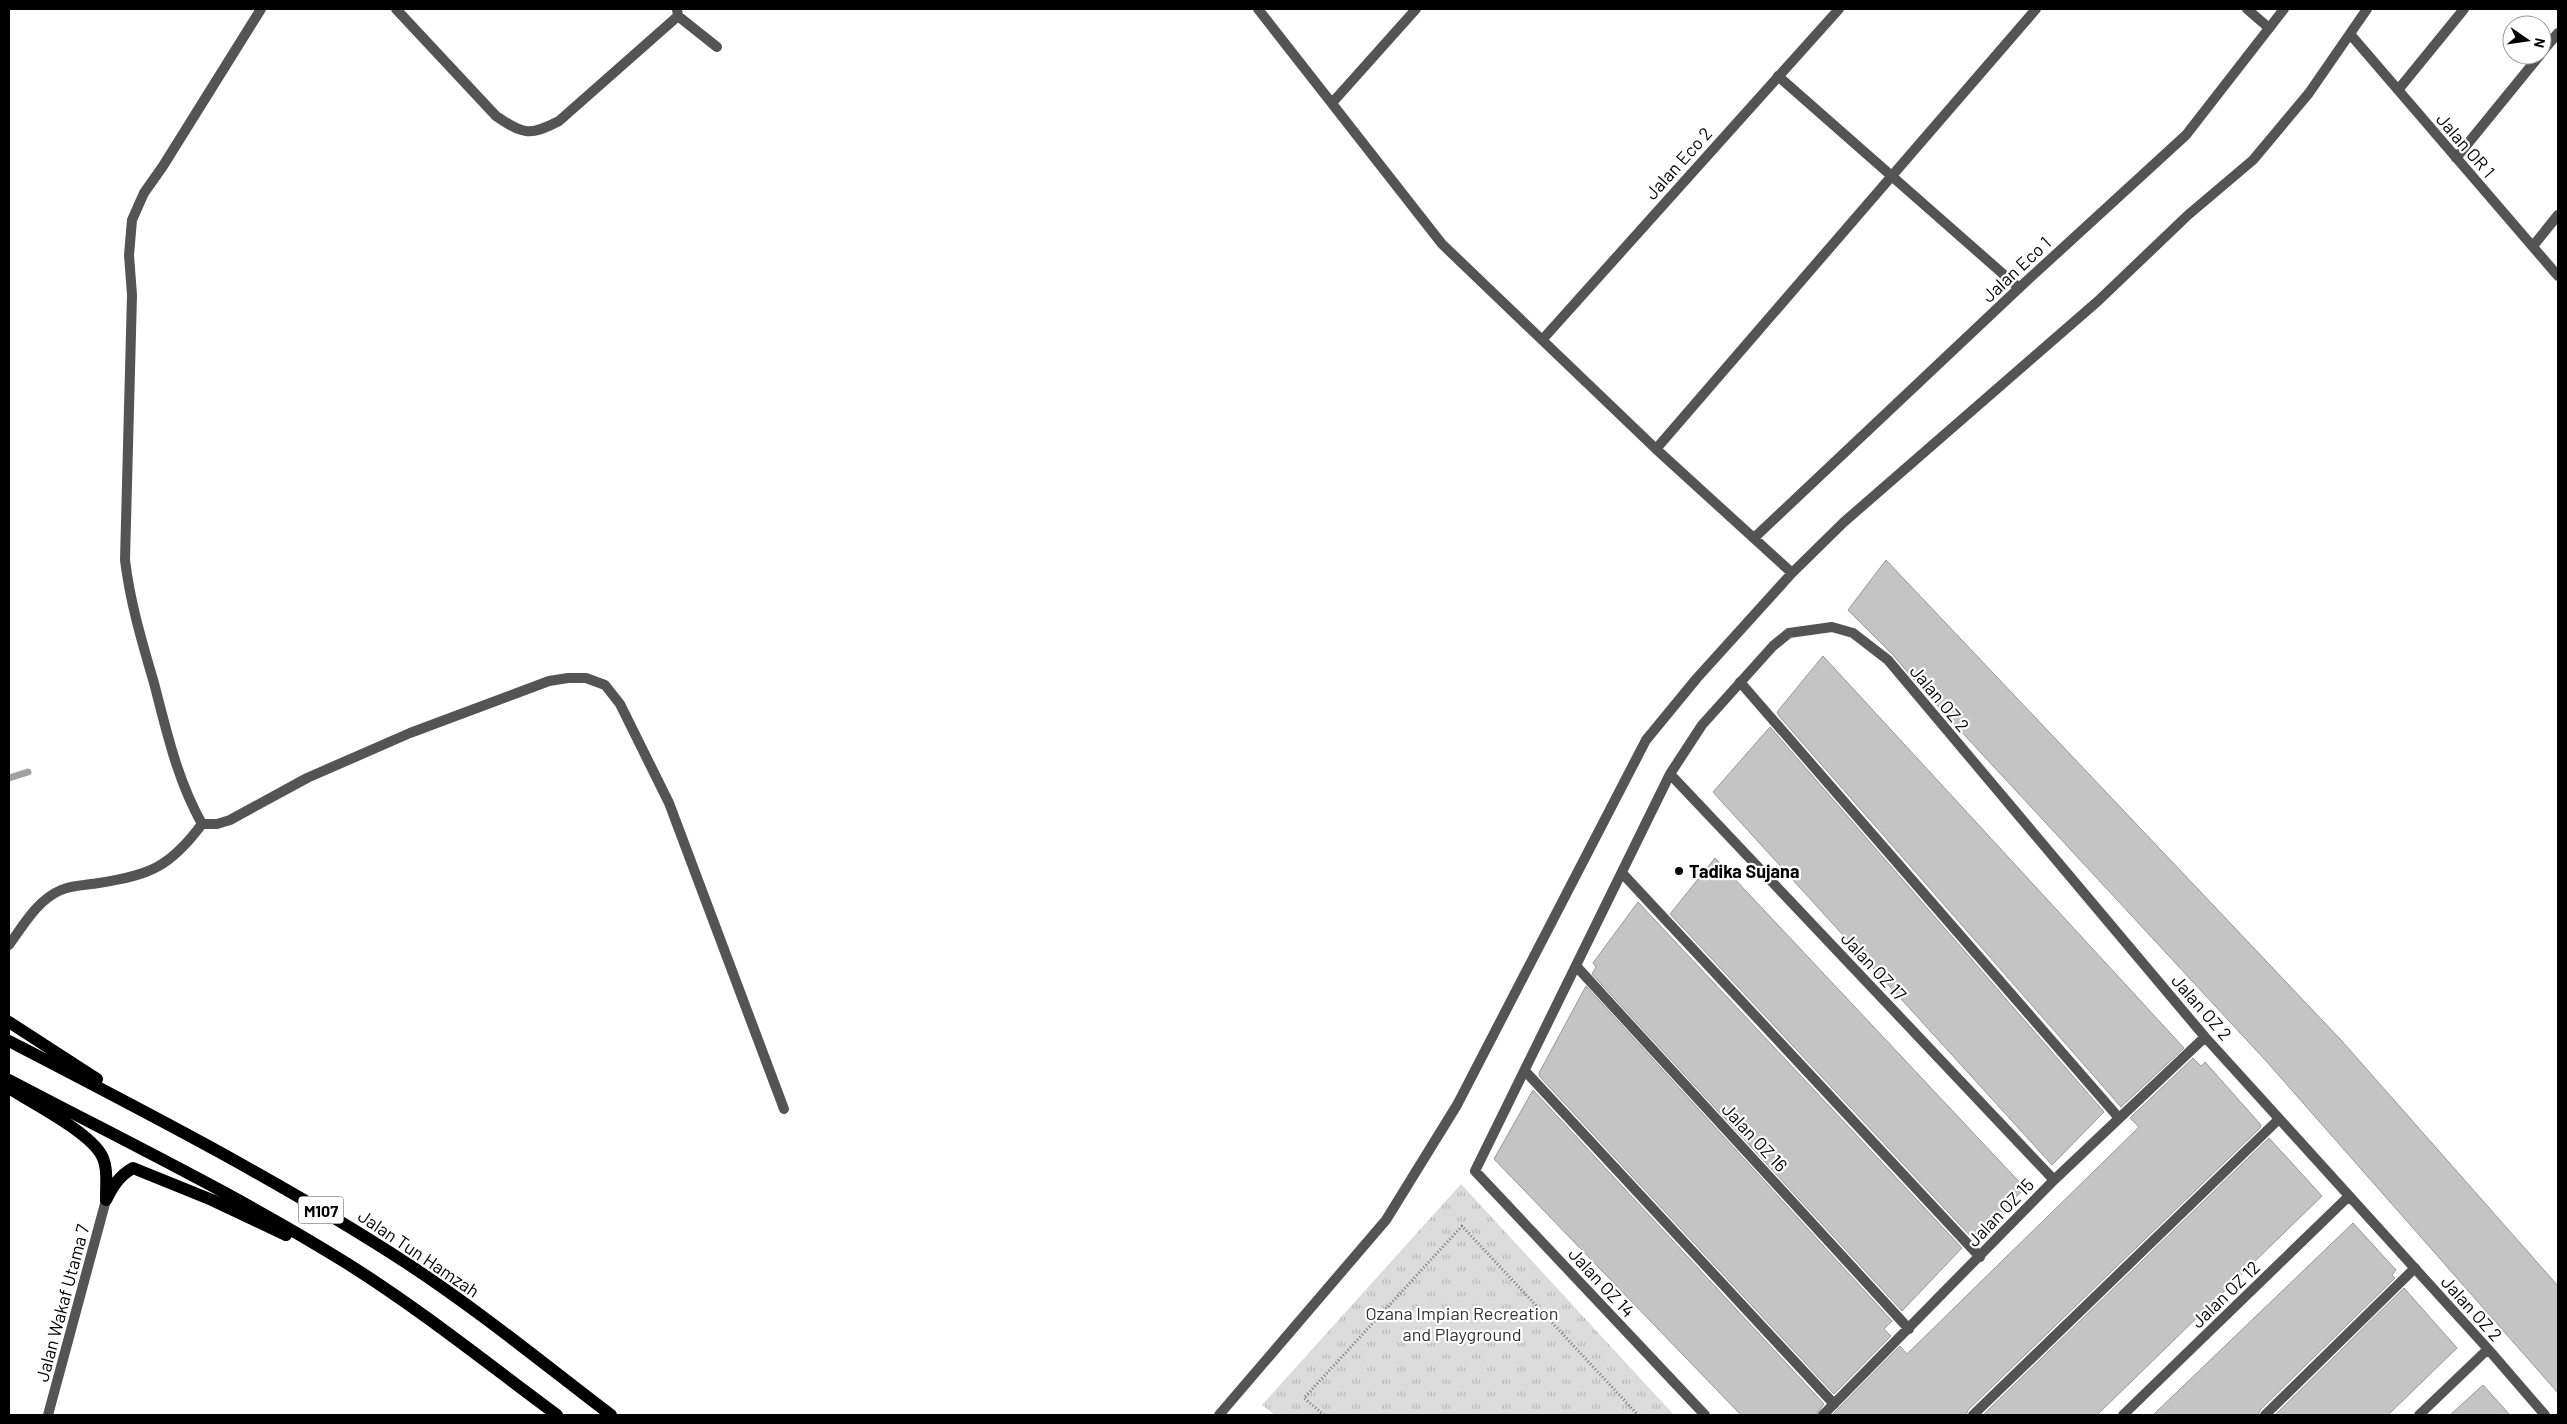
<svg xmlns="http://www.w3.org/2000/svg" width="2567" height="1424" font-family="Barlow,sans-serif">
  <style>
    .park { fill: url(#park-tufts) }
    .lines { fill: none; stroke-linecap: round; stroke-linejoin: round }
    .stream { stroke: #a2a2a2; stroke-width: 7 }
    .building { fill: #c4c4c4; stroke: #989898 }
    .path { stroke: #767676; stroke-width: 3; stroke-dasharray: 1 2.5; stroke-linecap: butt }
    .lane { stroke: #545454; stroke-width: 10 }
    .street { stroke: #545454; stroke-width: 10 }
    .primary { stroke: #000; stroke-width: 12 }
    .poi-dot { fill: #000; stroke: #fff; stroke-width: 2 }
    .labels { text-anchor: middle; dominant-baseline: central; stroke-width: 4.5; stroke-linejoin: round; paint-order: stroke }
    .shield { fill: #fff; stroke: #4c4c4c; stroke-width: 1 }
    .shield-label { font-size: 16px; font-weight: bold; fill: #000 }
    .street-label { font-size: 18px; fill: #000; stroke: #fff }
    .poi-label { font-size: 18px; font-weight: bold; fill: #000; stroke: #fff; text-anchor: start }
    .park-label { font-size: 18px; fill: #323232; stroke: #fff }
  </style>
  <defs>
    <pattern id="park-tufts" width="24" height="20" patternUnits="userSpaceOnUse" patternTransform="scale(1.25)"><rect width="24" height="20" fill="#dbdbdb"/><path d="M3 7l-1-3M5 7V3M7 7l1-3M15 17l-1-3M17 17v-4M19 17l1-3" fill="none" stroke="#bababa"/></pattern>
  </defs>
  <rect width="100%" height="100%" fill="#fff"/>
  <!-- park -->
  <path class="park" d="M1461,1184L1674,1415H1275L1262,1405Z"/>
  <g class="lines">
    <!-- stream -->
    <path class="stream" d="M9,778L28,772"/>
  </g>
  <!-- building -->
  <path class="building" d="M1886,560L2341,1040L2558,1286V1393L2267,1062L1920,687L1893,655L1848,610Z
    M1823,656L2184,1048L2121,1107L1779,716L1777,712Z
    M1770,727L2104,1112L2052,1165L1713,792Z
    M1715,858L2025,1188L1974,1240L1670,914Z
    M1638,902L1962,1248L1902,1311L1592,974L1596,967L1593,963Z
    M1586,986L1892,1321L1884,1329L1891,1336L1834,1394L1540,1077L1539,1073Z
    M2193,1058L2201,1066L2205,1062L2261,1125L2260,1128L1968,1410L1966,1415H1832L1900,1346L1907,1354L2139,1127L2130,1118Z
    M1533,1090L1824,1404L1816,1415H1741L1494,1159Z
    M2269,1138L2322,1196L2097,1415H1983Z
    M2353,1223L2396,1270L2392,1275L2395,1278L2260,1410L2258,1415H2153Z
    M2404,1288L2457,1348L2388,1415H2275Z
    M2483,1385L2510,1415H2450Z"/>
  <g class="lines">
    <!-- path -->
    <path class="path" d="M1324,1415L1304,1398L1462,1226L1638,1415"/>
    <!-- lane -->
    <path class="lane" d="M2247,9L2269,28
      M2542,52L2558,33
      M1778,76L2019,288
      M2456,158L2540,55
      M1656,449L2036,9
      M1740,682L2119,1118
      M1622,873L1980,1257
      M1525,1071L1834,1404
      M1973,1415L2279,1119
      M2265,1415L2415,1268"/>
    <!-- street -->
    <path class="street" d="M396,9L496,116C524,135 530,136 559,121L678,16L677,9
      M1258,9L1442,244L1656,449L1792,573
      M678,16L717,47
      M2350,34L2558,276
      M2398,90L2464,9
      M1332,103L1416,9
      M2533,246L2558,215
      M1542,340L1839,9
      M1754,538L2019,288L2186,135L2284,9
      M1670,774L2054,1180
      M202,824H217L230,820L307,778L410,733L549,681L568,678H586L605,685L620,704L669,803L784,1109
      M202,824C177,779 167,733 154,683C142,642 130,602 125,560L132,295L129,255L132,220L144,193L163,166L261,9
      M9,945C23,926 37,900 61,890C72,885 87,885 99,883C150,875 170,867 202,824
      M1577,967L1909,1329
      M48,1415L106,1200
      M1219,1415L1386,1220L1457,1105L1646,740L1697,678L1792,573L1844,522L2098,301L2188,215L2253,160L2309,93L2367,9
      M1705,1415L1475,1171L1670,774L1702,725L1773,646L1789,633L1832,627L1853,633L1888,660L2205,1037L2488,1349L2545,1415
      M1823,1415L2054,1180L2205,1037
      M2123,1415L2349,1196
      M2419,1415L2488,1349"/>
    <!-- primary -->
    <path class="primary" d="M9,1022L97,1079
      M9,1041C144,1111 280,1181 408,1264C478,1310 544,1364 611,1415
      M9,1080C123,1140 239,1196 348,1264C421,1310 488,1364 557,1415
      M9,1088C33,1104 90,1132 102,1156C108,1168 106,1184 106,1197
      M106,1200C113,1186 119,1176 133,1168L212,1200L286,1235"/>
  </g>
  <!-- markers -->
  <circle class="poi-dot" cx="1679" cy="871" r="5"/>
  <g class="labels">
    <!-- shield labels -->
    <rect class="shield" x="298.5" y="1196.5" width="45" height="27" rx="4"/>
    <g class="shield-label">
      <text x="321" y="1210">M107</text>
    </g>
    <!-- street labels -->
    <g class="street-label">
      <text transform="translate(2466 145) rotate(49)">Jalan OR 1</text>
      <text transform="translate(1678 163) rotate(-48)">Jalan Eco 2</text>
      <text transform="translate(2016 269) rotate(-43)">Jalan Eco 1</text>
      <text transform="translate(1940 698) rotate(50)">Jalan OZ 2</text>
      <text transform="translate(1874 966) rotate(47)">Jalan OZ 17</text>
      <text transform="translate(2202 1007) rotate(49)">Jalan OZ 2</text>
      <text transform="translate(1755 1137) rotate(47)">Jalan OZ 16</text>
      <text transform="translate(2000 1212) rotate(-46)">Jalan OZ 15</text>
      <text transform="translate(419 1253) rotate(34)">Jalan Tun Hamzah</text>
      <text transform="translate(1602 1282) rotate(47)">Jalan OZ 14</text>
      <text transform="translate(2225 1294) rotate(-44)">Jalan OZ 12</text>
      <text transform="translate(62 1303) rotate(-75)">Jalan Wakaf Utama 7</text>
      <text transform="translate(2472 1308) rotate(48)">Jalan OZ 2</text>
    </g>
    <!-- poi labels -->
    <g class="poi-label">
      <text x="1689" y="871">Tadika Sujana</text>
    </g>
    <!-- park labels -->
    <g class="park-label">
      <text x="1462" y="1313">Ozana Impian Recreation<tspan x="1462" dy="21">and Playground</tspan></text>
    </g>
  </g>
  <!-- border -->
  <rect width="2567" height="1424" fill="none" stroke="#000000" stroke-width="20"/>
  <!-- north arrow -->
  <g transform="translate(2527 40) rotate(103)"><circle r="24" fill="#ffffff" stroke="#999999"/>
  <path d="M0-4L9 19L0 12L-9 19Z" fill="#000000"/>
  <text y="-8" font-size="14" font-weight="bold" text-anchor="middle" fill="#000000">N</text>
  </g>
</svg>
